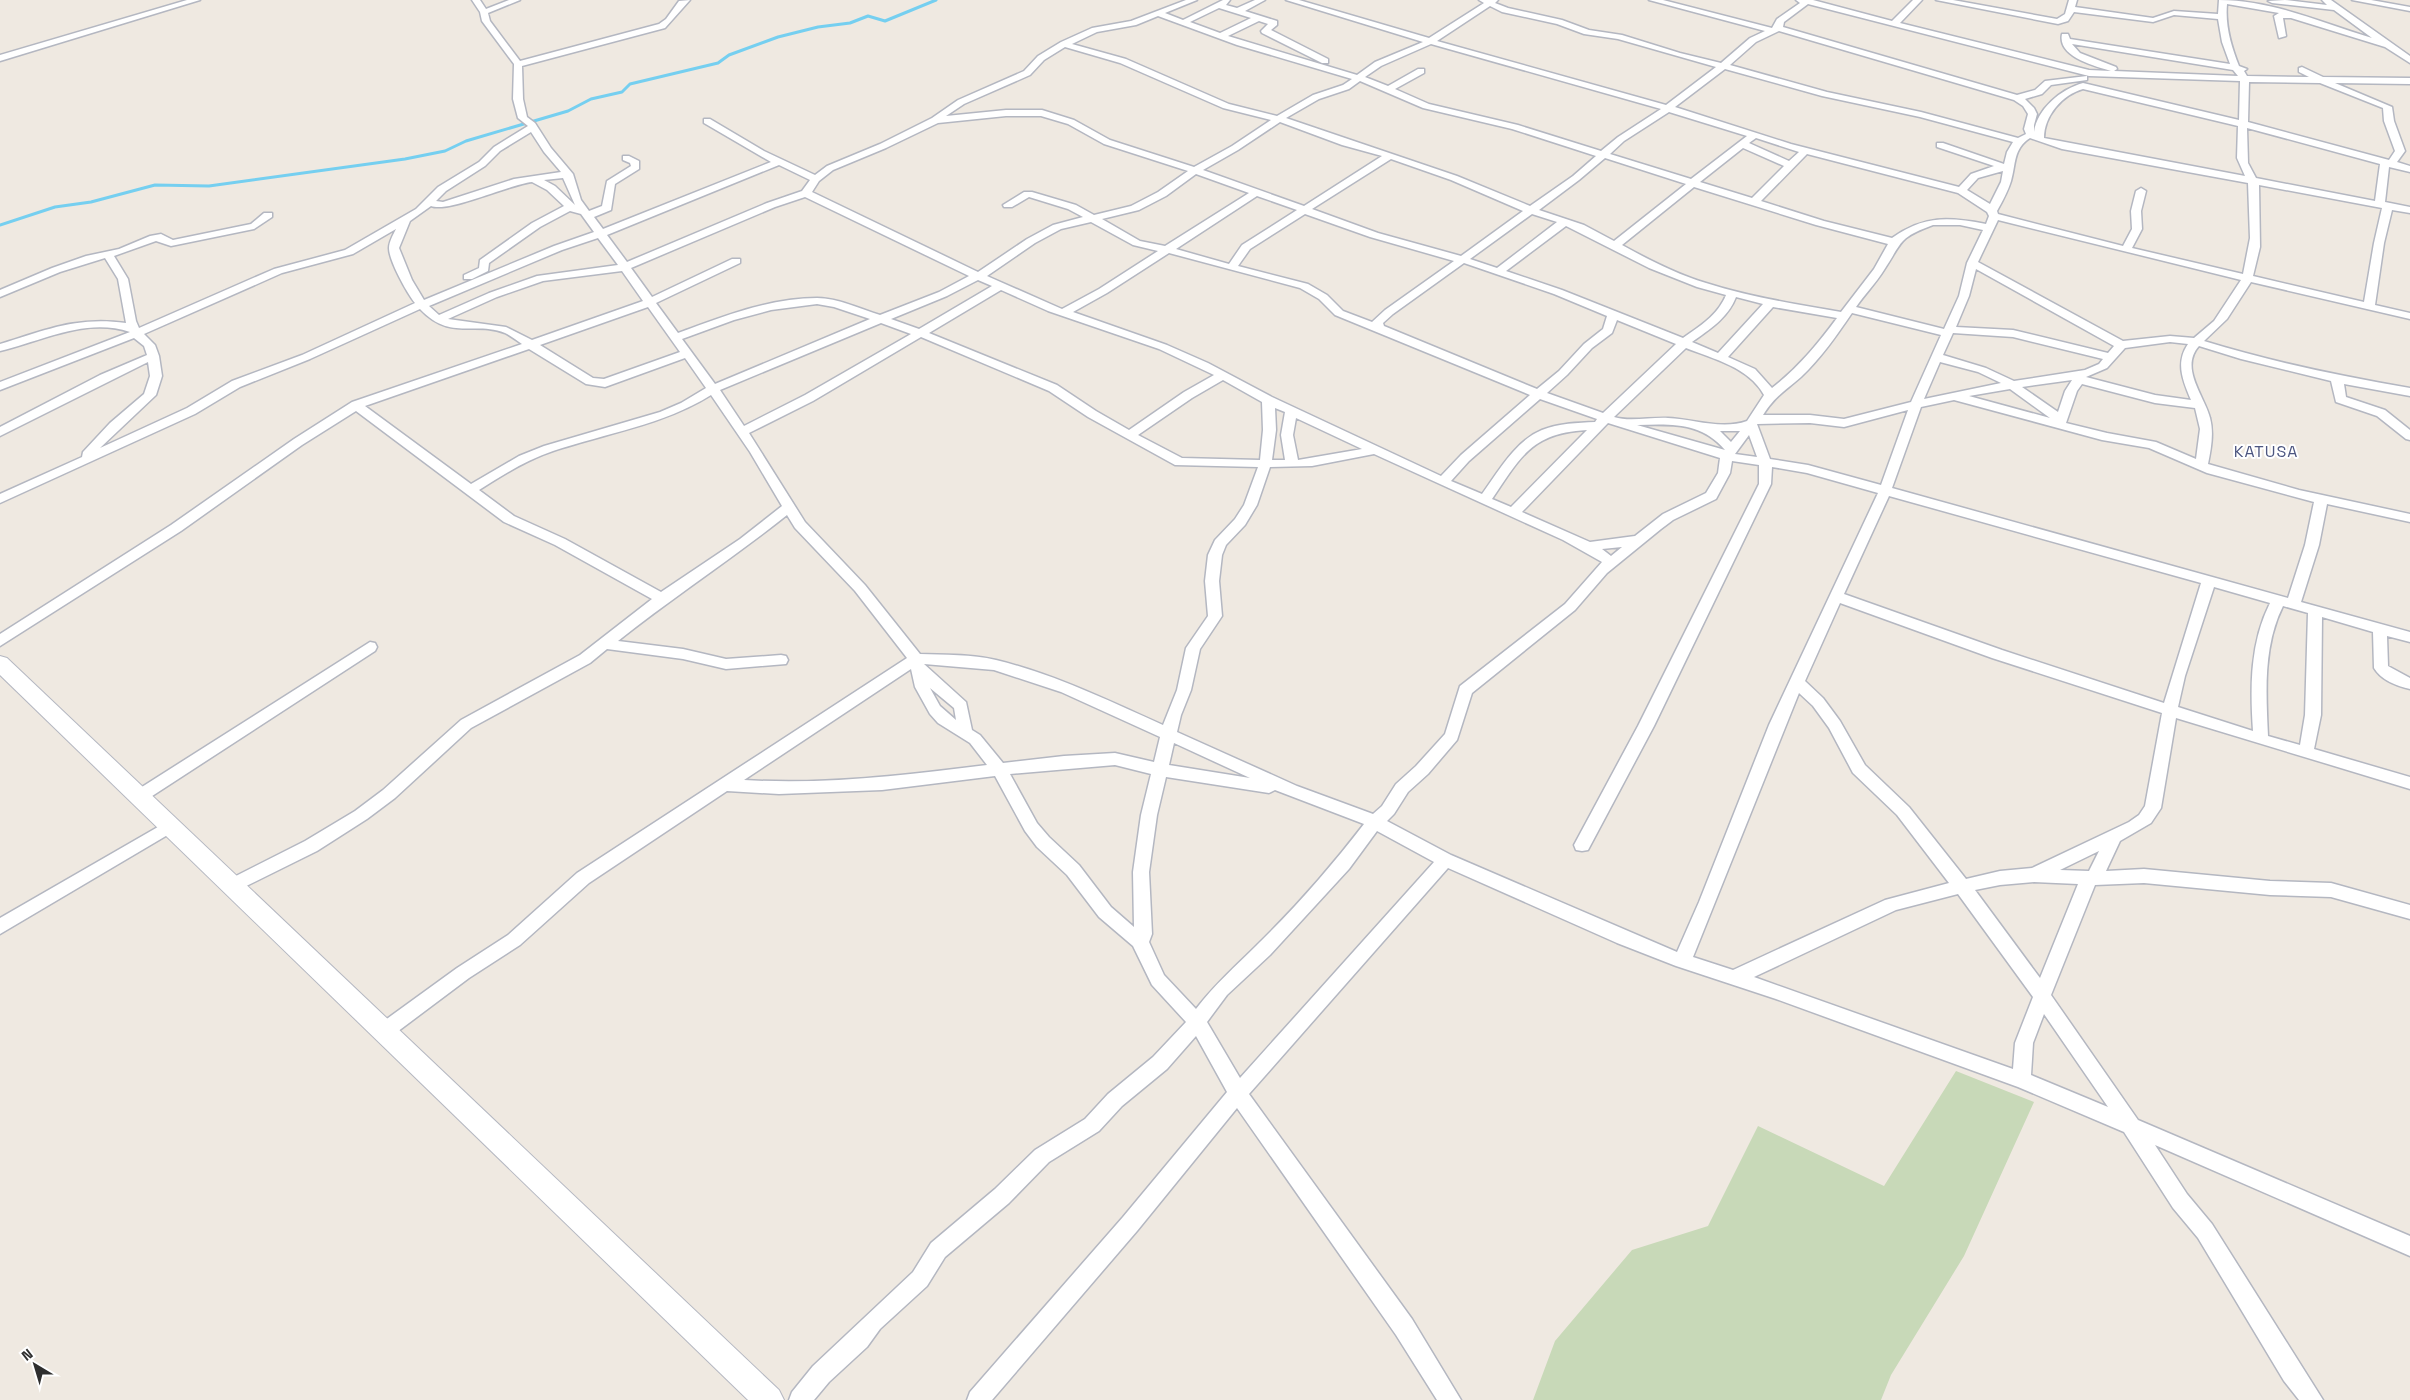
<svg xmlns="http://www.w3.org/2000/svg" width="2410" height="1400" font-family="'Space Grotesk',sans-serif">
  <style>
    .cemetery { fill: #c8d9b8 }
    .lines { fill: none; stroke-linecap: round; stroke-linejoin: round }
    .stream { stroke: #75cff0; stroke-width: 3 }
    .street-casing { stroke: #b4b7c1; stroke-width: 3 }
    .secondary-casing { stroke: #b4b7c1; stroke-width: 2 }
    .street { fill: #fff; fill-rule: evenodd }
    .secondary { fill: #fff; fill-rule: evenodd }
    .labels { text-anchor: middle; dominant-baseline: central; stroke-width: 4; stroke-linejoin: round; paint-order: stroke }
    .quarter-label { font-size: 16px; letter-spacing: 1px; fill: #4d5680; stroke: #fff }
  </style>
  <rect width="100%" height="100%" fill="#efe9e1"/>
  <!-- cemetery -->
  <path class="cemetery" d="M1956,1071L2034,1102L1964,1256L1891,1375L1881,1400H1533L1555,1341L1632,1250L1708,1226L1758,1126L1884,1186Z"/>
  <g class="lines">
    <!-- stream -->
    <path class="stream" d="M0,225L55,207L91,202L155,185L209,186L405,159L445,151L466,141L568,111L591,99L622,92L630,84L718,63L729,55L778,37L818,27L850,23L868,16L885,21L936,0"/>
    <!-- street casing -->
    <g class="street-casing">
      <path id="street" d="M187,0H200L0,61V55Z
        M472,0H480L486,9L509,0H520L488,13L490,21L520,61L659,24L666,19L679,1L690,0L665,28L522,66L523,99L527,117L535,123L551,148L573,174L581,200L589,211L602,206L607,181L631,166L630,163L623,160V156H629L639,161V169L615,184L611,210L594,217L603,229L771,162L704,123V119H710L764,151L815,175L827,166L880,144L932,118L958,100L1024,71L1038,56L1061,42L1092,28L1131,21L1186,0H1197L1165,13L1183,20L1223,0H1230L1226,5L1237,8L1255,0H1265L1245,11L1277,21V25L1271,30L1328,59V63H1322L1262,33L1261,31L1268,24L1259,21L1228,36L1357,75L1375,62L1423,42L1286,0H1299L1429,38L1484,3L1479,0H1498L1495,3L1508,8L1562,20L1589,30L1622,35L1680,53L1721,63L1750,38L1765,31L1649,0H1663L1772,28L1777,19L1800,3L1796,0H1813L1892,21L1913,0H1922L1900,23L2089,70L2111,71C2095,66 2057,57 2062,34H2068L2070,39L2230,64L2222,42L2218,19L2174,15L2153,22L2074,12L2068,21L2058,24L1936,0H1953L2057,19L2065,14L2069,0H2077L2075,7L2153,18L2174,11L2218,14L2219,0C2272,0 2322,23 2372,38L2334,10L2272,3L2268,1L2285,0L2327,5L2322,0H2331L2410,56V63L2385,47L2291,18H2283L2286,36L2279,38L2274,16L2279,13L2227,4C2225,26 2231,46 2239,66L2247,69L2244,71L2247,76L2309,77L2299,72V68L2302,67L2323,77L2410,78V84L2335,83L2392,107L2394,121L2405,151L2397,162L2410,166V172L2389,167L2385,202L2410,207V213L2392,210L2384,243L2375,305L2410,313V319L2251,282L2227,319L2204,341C2272,362 2340,376 2410,388V396L2344,384L2346,397L2385,410L2410,430V440L2406,439L2377,416L2336,402L2331,381L2241,359L2199,346C2179,368 2205,397 2210,418C2214,433 2211,449 2208,464L2299,490L2410,514V522L2327,504L2319,545L2301,602L2410,632V642L2387,636L2388,666L2410,678V689C2397,686 2381,680 2374,668L2373,632L2322,617L2321,715L2314,749L2410,777V789L2176,718L2161,808L2151,823L2120,841L2106,871L2144,869L2270,881L2331,883L2410,905V919L2331,897L2270,895L2144,883L2095,885L2051,995L2138,1120L2410,1236V1256L2155,1145L2187,1194L2212,1224L2323,1400H2299L2284,1381L2198,1238L2173,1208L2124,1132L2018,1087L1776,999L1676,966L1617,943L1448,868L1249,1094L1412,1319L1461,1400H1437L1396,1335L1237,1108L1137,1231L992,1400H967L970,1392L1123,1217L1227,1092L1196,1036L1167,1069L1122,1106L1099,1131L1049,1162L1009,1203L945,1257L927,1286L880,1329L867,1347L829,1382L814,1400H789L792,1392L813,1366L913,1272L931,1243L995,1189L1035,1150L1085,1119L1108,1094L1153,1057L1186,1022L1152,985L1133,946L1099,917L1067,875L1037,847L1025,831L995,776L882,790L779,794L727,791L589,883L520,945L469,978L389,1038L383,1040L377,1038L374,1032L377,1026L457,968L508,935L577,873L907,658L855,591L795,528L787,515C732,559 673,597 618,641L683,649L726,659L781,655L786,656L788,660L786,664L726,669L683,659L607,649L590,663L471,728L395,798L367,819L317,851L232,893L226,891L224,886L226,881L305,841L355,811L383,790L461,720L580,655L652,599L555,545L504,522L356,411L302,445L181,531L0,646V634L171,525L294,439L352,402L522,344C516,340 511,336 505,333C474,321 450,341 420,309L310,359L240,387L195,414L0,503V494L82,457L83,452L110,423L144,394L150,376L148,362L0,436V427L100,375L147,355L144,346L134,338L0,390V382L130,332C86,317 42,341 0,351V344C46,330 77,316 126,323L118,279L105,258L60,272L0,297V290L52,268L86,256L119,249L150,236L161,234L173,240L251,224L264,213H272V217L254,229L171,246L156,241L114,256L128,279L136,321L139,328L274,269L345,250L416,209L438,187L479,162L494,147L528,126L518,118L513,99L514,64L482,21L480,12ZM1808,4L2089,76L2240,81L2239,120L2083,83C2061,89 2037,109 2034,132V125L2037,114L2034,108L2025,99L2042,94L2051,85L2087,80V76L2045,81L2035,90L2017,95L1783,27L1784,22ZM1490,6L1502,12L1557,24L1584,34L1618,39L1716,67L1666,105L1437,41ZM1219,8L1251,18L1220,33L1190,22ZM1158,16L1237,45L1352,79L1343,85L1313,95L1277,116L1229,104L1126,59L1072,44L1097,32L1136,25ZM1779,31L2014,100L2023,106L2028,114L2024,129L2026,134L2018,138L1921,112L1827,92L1730,65L1756,42ZM1431,44L1661,109L1618,137L1601,151L1518,125L1429,104L1395,89L1424,73V69H1418L1388,86L1365,77L1381,66ZM2072,44L2233,70L2238,76L2114,71L2117,69L2116,67L2080,53ZM1065,47L1120,63L1223,108L1271,120L1232,146L1194,167L1110,140L1074,120L1042,110H1006L946,116L964,104L1030,75L1044,60ZM1725,69L1822,96L1920,117L2013,142L2007,152L2004,164L1943,143H1937V147L1994,166L1971,174L1959,187L1791,144L1675,107ZM1360,81L1423,108L1512,129L1596,156L1573,176L1530,206L1457,176L1286,118L1319,99L1349,89ZM2249,82L2320,83L2383,108L2384,121L2395,151L2389,160L2248,122ZM2083,89L2238,126L2237,158L2245,176L2044,138C2044,116 2062,95 2083,89ZM1669,112L1747,136L1691,179L1610,154L1624,141ZM1006,116H1041L1068,124L1104,144L1188,171L1158,192L1131,206L1094,215L1076,205L1032,192H1024L1003,205L1004,207H1012L1029,197L1068,209L1083,217L1053,225L1027,239L978,272L812,192L819,181L833,170L886,148L938,123ZM1280,122L1342,145L1382,156L1304,206L1203,170L1238,150ZM2247,128L2380,164L2375,201L2256,178L2248,163ZM531,132L544,152L561,172L514,179L443,202L436,201L446,191L485,166L500,151ZM1756,138L1799,152L1789,161L1749,143ZM2030,138L2062,149L2248,183L2250,238L2243,274L2132,248L2142,229L2141,211L2146,191L2141,188L2136,191L2131,211L2132,229L2123,246L1998,214L1997,211C2002,202 2008,191 2011,181C2016,164 2013,149 2030,138ZM1743,148L1784,166L1752,198L1700,182ZM1807,154L1958,193L1987,212L1989,216L1986,224C1949,217 1924,215 1892,238L1824,221L1761,201ZM1605,158L1686,184L1614,241L1584,225L1539,210L1579,180ZM1391,159L1451,180L1523,211L1461,256L1378,233L1312,209ZM779,165L810,180L802,191L767,203L627,262L607,235ZM2003,171L2001,182L1990,204L1967,190L1978,178ZM1196,174L1249,193L1165,246L1140,241L1102,219L1139,210L1166,196ZM563,178L575,205L555,186L544,180ZM532,182L547,190L564,206L532,223L480,260L479,268L464,275V279H472L488,271L489,263L540,227L570,211L581,214L594,232L554,246L424,300L412,280L399,248L410,221L431,206C449,213 508,185 532,182ZM2259,185L2382,208L2374,243L2364,302L2253,276L2260,247ZM1694,187L1816,225L1888,244L1874,269L1841,312C1795,304 1750,297 1706,283C1676,274 1649,260 1622,245ZM1257,196L1297,210L1242,245L1229,264L1176,249ZM805,197L969,276L939,292L880,315C860,309 838,298 817,298C769,298 722,317 678,333L656,303L740,263V259H732L652,297L631,268L775,207ZM1305,214L1370,237L1454,261L1385,310L1372,322L1343,311L1327,295L1308,284L1238,266L1250,249ZM1532,214L1557,222L1497,268L1470,259ZM1998,220L2241,280L2214,321L2194,338L2170,336L2123,341L1978,262ZM1091,222L1133,245L1158,251L1099,289L1062,309L987,276L1035,243L1061,229ZM1933,225H1960L1983,230L1967,263L1959,296L1944,329L1856,307C1865,294 1876,283 1884,270C1903,241 1898,238 1933,225ZM1566,226L1649,268L1697,287L1726,295C1718,315 1700,326 1683,338L1562,290L1506,271ZM396,229C393,235 389,242 389,248C389,261 407,293 415,303L302,355L232,381L187,408L100,448L156,395L162,376L159,356L155,345L144,334L282,273L353,254ZM598,238L618,265L537,276L489,293L439,315L429,306L562,250ZM1169,253L1300,288L1319,299L1335,315L1530,395L1461,455L1441,476L1272,397L1208,363L1167,345L1073,312L1107,293ZM1464,263L1554,294L1607,316L1603,329L1584,344L1559,371L1537,389L1384,326L1383,323L1393,314ZM1976,269L2114,346L2108,353L2013,330L1956,327L1969,296ZM622,271L643,301L532,340L506,327L448,319L497,297L543,281ZM978,280L992,286L919,329L891,319L947,296ZM1001,290L1048,311L1159,349L1214,375L1184,392L1129,430L1096,411L1057,385L929,333ZM1736,297L1763,304L1718,353L1692,342C1709,330 1728,318 1736,297ZM817,304L834,307L870,319L715,384L682,339L734,320L771,310ZM648,307L680,352L604,379L593,378L540,345ZM1773,307L1837,318C1817,345 1798,368 1772,388L1755,369L1728,357ZM1852,313L1941,335L1911,402L1844,419L1810,415H1763C1776,395 1784,392 1801,377C1821,358 1837,335 1852,313ZM1617,320L1676,344L1603,413L1547,393L1567,375L1592,348L1612,333ZM881,323L911,334L805,395L744,426L720,390ZM1953,333L2013,337L2103,359L2099,364L2085,370L2014,381L1986,368L1943,355ZM921,337L1049,391L1088,417L1175,465L1258,467L1244,505L1235,519L1215,540L1208,555L1205,581L1208,616L1186,648L1177,690L1163,725C1109,701 1054,674 996,660C972,654 945,655 920,654L865,585L805,522L749,433L813,401ZM2170,342L2188,344C2175,363 2183,381 2191,400L2155,395L2086,377L2107,368L2125,348ZM1686,348C1713,359 1749,367 1764,395L1747,421C1722,430 1693,419 1668,418C1651,417 1629,422 1614,417ZM529,349L586,384L605,387L685,358L706,388L681,403L660,412L544,446L519,456L471,484L365,406ZM1940,362L1978,372L2001,383L1924,399ZM1223,380L1262,402L1263,430L1260,460L1182,458L1138,435L1192,398ZM2072,380L2065,391L2058,412L2022,387ZM2082,384L2155,403L2195,408L2200,429L2196,459L2156,442L2107,433L2066,423L2077,391ZM2010,389L2050,418L1969,396ZM711,395L750,452L782,506L740,539L661,592L565,539L514,516L479,490C503,475 526,460 553,451C607,433 663,425 711,395ZM1540,399L1597,419L1595,422C1577,423 1559,423 1542,430C1515,441 1498,472 1482,494L1451,481L1469,461ZM1954,400L2102,440L2149,448L2207,473L2314,502L2305,545L2288,598L1892,488L1921,407ZM1275,408L1285,412L1281,435L1285,460H1272L1276,430ZM1908,410L1881,485L1808,465L1770,459L1757,424L1810,423L1844,427ZM1296,418L1362,449L1298,460L1293,435ZM1608,423L1720,458L1718,473L1706,493L1663,514L1635,536L1590,542L1522,512ZM1637,425C1672,424 1701,422 1725,450ZM1587,430L1511,507L1492,499C1521,456 1532,433 1587,430ZM1720,431H1740L1731,442ZM1749,435L1757,457L1735,454ZM1374,454L1563,540L1602,562L1565,604L1460,686L1445,734L1416,766L1396,784L1382,806L1373,814L1297,786L1177,732L1181,715L1191,690L1200,649L1222,616L1219,581L1222,555L1226,545L1245,525L1257,505L1270,467L1312,466ZM1732,461L1759,465V484L1638,726L1574,845L1576,850L1582,851L1588,850L1654,726L1771,484L1772,467L1807,473L1878,493L1769,725L1699,902L1677,952L1451,855L1387,821L1394,814L1408,792L1428,774L1457,740L1472,693L1575,610L1607,573L1661,529L1673,520L1716,499L1730,473ZM1889,496L2201,583L2164,703L2002,650L1844,594ZM1622,547L1611,556L1602,549ZM2214,587L2270,603C2250,643 2250,687 2253,731L2178,707L2185,676ZM1840,603L1992,658L2162,713L2145,806L2139,815L2129,822L2032,868L2000,871L1966,879L1909,807L1865,765L1840,721L1823,698L1805,681ZM2283,606L2308,613L2305,715L2300,745L2268,736C2266,692 2263,646 2283,606ZM924,664L994,670L1061,692L1160,737L1154,762L1115,753L1064,756L1003,763L980,735L972,730L966,702ZM911,669L915,687L930,714L938,723L970,743L987,765C906,775 826,785 744,780ZM930,688L954,708L956,720L940,706ZM1799,693L1813,706L1829,728L1853,773L1897,815L1949,883L1885,900L1733,970L1693,957ZM1174,743L1250,778L1169,765ZM1115,765L1151,774L1141,815L1133,872L1134,927L1111,907L1079,865L1049,837L1037,823L1010,774ZM1166,777L1269,793L1275,790L1364,824C1331,867 1295,908 1257,945C1235,967 1215,984 1196,1009L1164,975L1149,942L1152,934L1149,872L1157,815ZM1377,831L1434,862L1240,1078L1207,1022L1227,995L1270,955L1349,869ZM2099,851L2089,871L2060,870ZM2034,882L2078,884L2040,978L1975,890L2000,885ZM1958,894L2033,997L2015,1043L2013,1069L1754,977L1896,910ZM2044,1014L2108,1107L2031,1075L2033,1043Z
        M2352,0H2371L2410,7V11Z
        M370,642L375,643L377,647L375,651L146,800L140,802L134,800L132,796L134,792Z
        M170,820L176,822L178,826L176,830L0,934V918Z"/>
    </g>
    <!-- secondary casing -->
    <g class="secondary-casing">
      <path id="secondary" d="M0,656L7,658L779,1390L784,1400H748L0,675Z"/>
    </g>
    <!-- street -->
    <use href="#street" class="street"/>
    <!-- secondary -->
    <use href="#secondary" class="secondary"/>
  </g>
  <g class="labels">
    <!-- quarter labels -->
    <g class="quarter-label">
      <text x="2266" y="451">KATUSA</text>
    </g>
  </g>
  <!-- north arrow -->
  <g transform="translate(35 1365) rotate(322)" stroke="#ffffff" stroke-width="4" paint-order="stroke">
  <path d="M0-4L9 19L0 12L-9 19Z" fill="#2e2e2e"/>
  <text y="-8" font-size="14" font-weight="bold" text-anchor="middle" fill="#2e2e2e">N</text>
  </g>
</svg>
